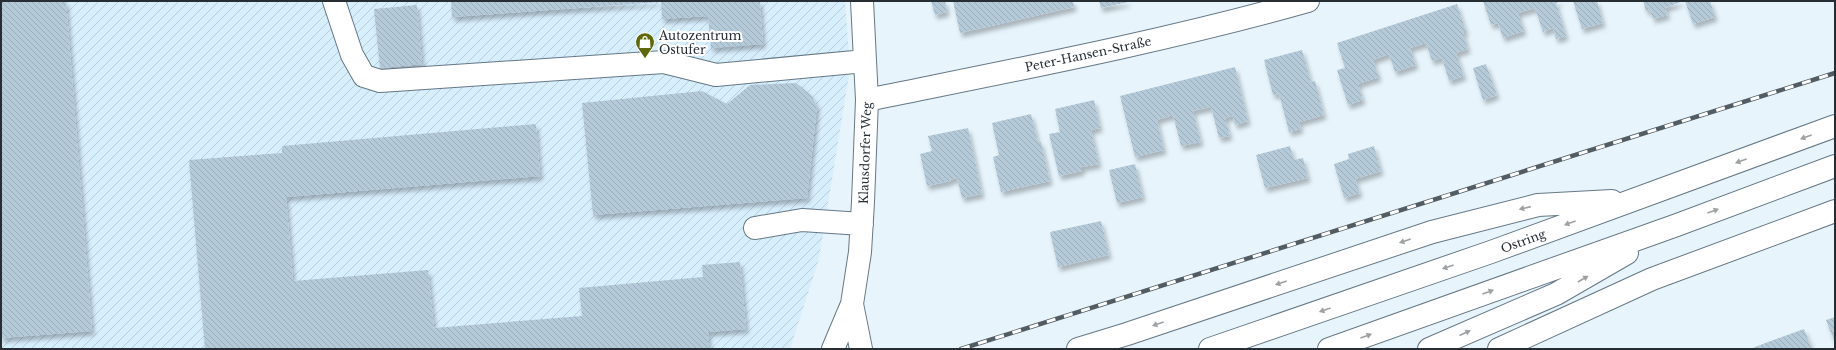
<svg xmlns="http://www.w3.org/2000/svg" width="1836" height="350" font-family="'Libre Baskerville',serif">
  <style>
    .industrial { fill: url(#industrial-furrows) }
    .building { fill: url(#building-back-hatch); filter: url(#shadow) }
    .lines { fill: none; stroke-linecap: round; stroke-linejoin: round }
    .minor-casing { stroke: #657885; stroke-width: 24 }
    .highway-casing { stroke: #657885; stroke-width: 24 }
    .minor { stroke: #fff; stroke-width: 22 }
    .highway { stroke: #fff; stroke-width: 22 }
    .rail-casing { stroke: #535c63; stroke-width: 4.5 }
    .rail { stroke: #fff; stroke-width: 3; stroke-dasharray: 9; stroke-linecap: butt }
    .oneway { fill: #9da1a4 }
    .labels { text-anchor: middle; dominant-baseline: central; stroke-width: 4; stroke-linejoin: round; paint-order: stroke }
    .poi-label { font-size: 12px; fill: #262e34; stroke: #fff; text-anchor: start }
    .street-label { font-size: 12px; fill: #262e34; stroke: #fff }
  </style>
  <defs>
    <pattern id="industrial-furrows" width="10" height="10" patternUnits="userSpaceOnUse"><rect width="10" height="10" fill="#d7eefd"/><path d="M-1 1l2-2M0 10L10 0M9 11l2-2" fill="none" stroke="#b8ccd9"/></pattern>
    <pattern id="building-back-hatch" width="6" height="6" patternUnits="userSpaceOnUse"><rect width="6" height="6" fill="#b5cad8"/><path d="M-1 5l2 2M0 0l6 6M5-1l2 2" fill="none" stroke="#9caeba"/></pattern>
    <filter id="shadow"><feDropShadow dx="2.5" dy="4.5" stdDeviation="2" flood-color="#0004"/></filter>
  </defs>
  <rect width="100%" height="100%" fill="#e7f4fc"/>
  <!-- industrial -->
  <path class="industrial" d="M1,1H845L850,69L819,259L790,349H1Z"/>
  <!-- building -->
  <path class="building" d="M1,1H66L92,331L1,338Z
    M451,1H660V2L452,17Z
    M661,1H760L763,44L711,48L708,16L662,19Z
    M931,1H945L947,12L935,15Z
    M953,1H1073L1074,7L960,33Z
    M1099,1H1128V2L1101,8Z
    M1483,1H1562L1556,3L1566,36L1556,39L1553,28L1543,32L1535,8L1518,13L1524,31L1503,38L1498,23L1491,25Z
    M1573,1H1597L1603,23L1582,29Z
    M1643,1H1683L1665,8L1668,15L1653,19L1650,10L1646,11Z
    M1685,1H1710L1715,17L1693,24Z
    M1457,4L1466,32H1463L1468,49L1456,53L1464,76L1449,81L1442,58L1432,61L1426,43L1410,48L1416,65L1395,72L1389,54L1373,60L1379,77L1358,84L1363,100L1348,105L1337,70L1345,68L1337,43Z
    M417,5L422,64L380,68L374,9Z
    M1302,50L1311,82L1315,81L1324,115L1299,122L1301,129L1289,132L1279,94L1273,95L1264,60Z
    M1486,64L1497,95L1483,100L1473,68Z
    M1235,67L1248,121L1235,125L1233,116L1225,118L1230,136L1219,138L1211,107L1193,111L1201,142L1181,146L1173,115L1157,120L1164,150L1135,157L1120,96Z
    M796,83L811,95L817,106L807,198L593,215L582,103L702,91L727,104L750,85Z
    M1094,100L1100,128L1091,130L1099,164L1082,167V171L1059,176L1049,134L1060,132L1055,109Z
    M1031,114L1038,142H1041L1050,181L1001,192L993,157L999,155L992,123Z
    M536,124L540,176L286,197L293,281L428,270L434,328L582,316L579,288L703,277L702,265L740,262L746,329L708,332L709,349H205L189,160L282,153V146Z
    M968,128L982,194L962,198L957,178L950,180L951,181L927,186L920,154L932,151L928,136Z
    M1290,146L1294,160L1303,158L1308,178L1265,188L1256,155Z
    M1374,146L1381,171L1355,179L1360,193L1344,198L1334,164L1349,159L1348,154Z
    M1135,164L1143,197L1117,203L1109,170Z
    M1101,221L1109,255L1058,267L1050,232Z
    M1835,317V343L1826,320Z
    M1804,329L1812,349H1750L1768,342Z"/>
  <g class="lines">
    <!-- minor casing -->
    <g class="minor-casing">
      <path id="minor" d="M334,1L352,55L364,76L380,81L664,62L716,75L865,61
        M867,100C1014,70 1163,42 1308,1
        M755,228L802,220L862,224
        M852,304L861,349
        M833,349L852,304L860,252L863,202L867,100L862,1
        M1499,349L1652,279L1835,211"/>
    </g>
    <!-- highway casing -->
    <g class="highway-casing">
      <path id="highway" d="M1078,349L1127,334L1432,232L1538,205L1612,201
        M1210,349L1491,252L1835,126
        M1329,349L1677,225L1835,166
        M1429,349L1556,294L1627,253"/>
    </g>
    <!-- minor -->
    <use href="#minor" class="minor"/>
    <!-- highway -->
    <use href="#highway" class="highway"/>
    <!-- rail casing -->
    <g class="rail-casing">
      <path id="rail" d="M961,349L1835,73"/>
    </g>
    <!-- rail -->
    <use href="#rail" class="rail"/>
  </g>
  <!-- one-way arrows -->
  <defs><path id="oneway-solid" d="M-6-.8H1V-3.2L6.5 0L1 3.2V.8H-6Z"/></defs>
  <g class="oneway">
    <use href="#oneway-solid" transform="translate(1806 137) rotate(160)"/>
    <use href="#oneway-solid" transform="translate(1741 161) rotate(160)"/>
    <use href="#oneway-solid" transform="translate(1525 208) rotate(167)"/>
    <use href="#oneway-solid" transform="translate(1713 211) rotate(-20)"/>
    <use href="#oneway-solid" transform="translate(1570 223) rotate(160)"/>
    <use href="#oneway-solid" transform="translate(1405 241) rotate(161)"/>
    <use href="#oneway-solid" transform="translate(1448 267) rotate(161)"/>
    <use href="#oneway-solid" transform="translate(1583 279) rotate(-30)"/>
    <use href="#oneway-solid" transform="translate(1281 283) rotate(161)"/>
    <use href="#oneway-solid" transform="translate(1488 292) rotate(-20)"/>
    <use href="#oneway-solid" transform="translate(1325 310) rotate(161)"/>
    <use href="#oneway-solid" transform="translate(1158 324) rotate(161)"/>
    <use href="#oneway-solid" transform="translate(1465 333) rotate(-24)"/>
    <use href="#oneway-solid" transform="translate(1366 336) rotate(-20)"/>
  </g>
  <!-- icons -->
  <defs>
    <g id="shop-pin" transform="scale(1)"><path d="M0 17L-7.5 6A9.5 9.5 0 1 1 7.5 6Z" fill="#5f680a" stroke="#fff"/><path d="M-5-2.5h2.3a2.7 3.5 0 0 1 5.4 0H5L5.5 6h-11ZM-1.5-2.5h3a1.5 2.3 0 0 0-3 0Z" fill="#fff"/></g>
  </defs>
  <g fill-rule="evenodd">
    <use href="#shop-pin" x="645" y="42"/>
  </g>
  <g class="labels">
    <!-- poi labels -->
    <g class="poi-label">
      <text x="659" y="35">Autozentrum<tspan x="659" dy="14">Ostufer</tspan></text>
    </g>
    <!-- street labels -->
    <g class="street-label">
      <text transform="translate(1088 54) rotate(-12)">Peter-Hansen-Straße</text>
      <text transform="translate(865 153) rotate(-88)">Klausdorfer Weg</text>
      <text transform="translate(1523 241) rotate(-20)">Ostring</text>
    </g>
  </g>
  <!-- border -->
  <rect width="1836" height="350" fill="none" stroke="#262e34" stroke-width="4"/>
</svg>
